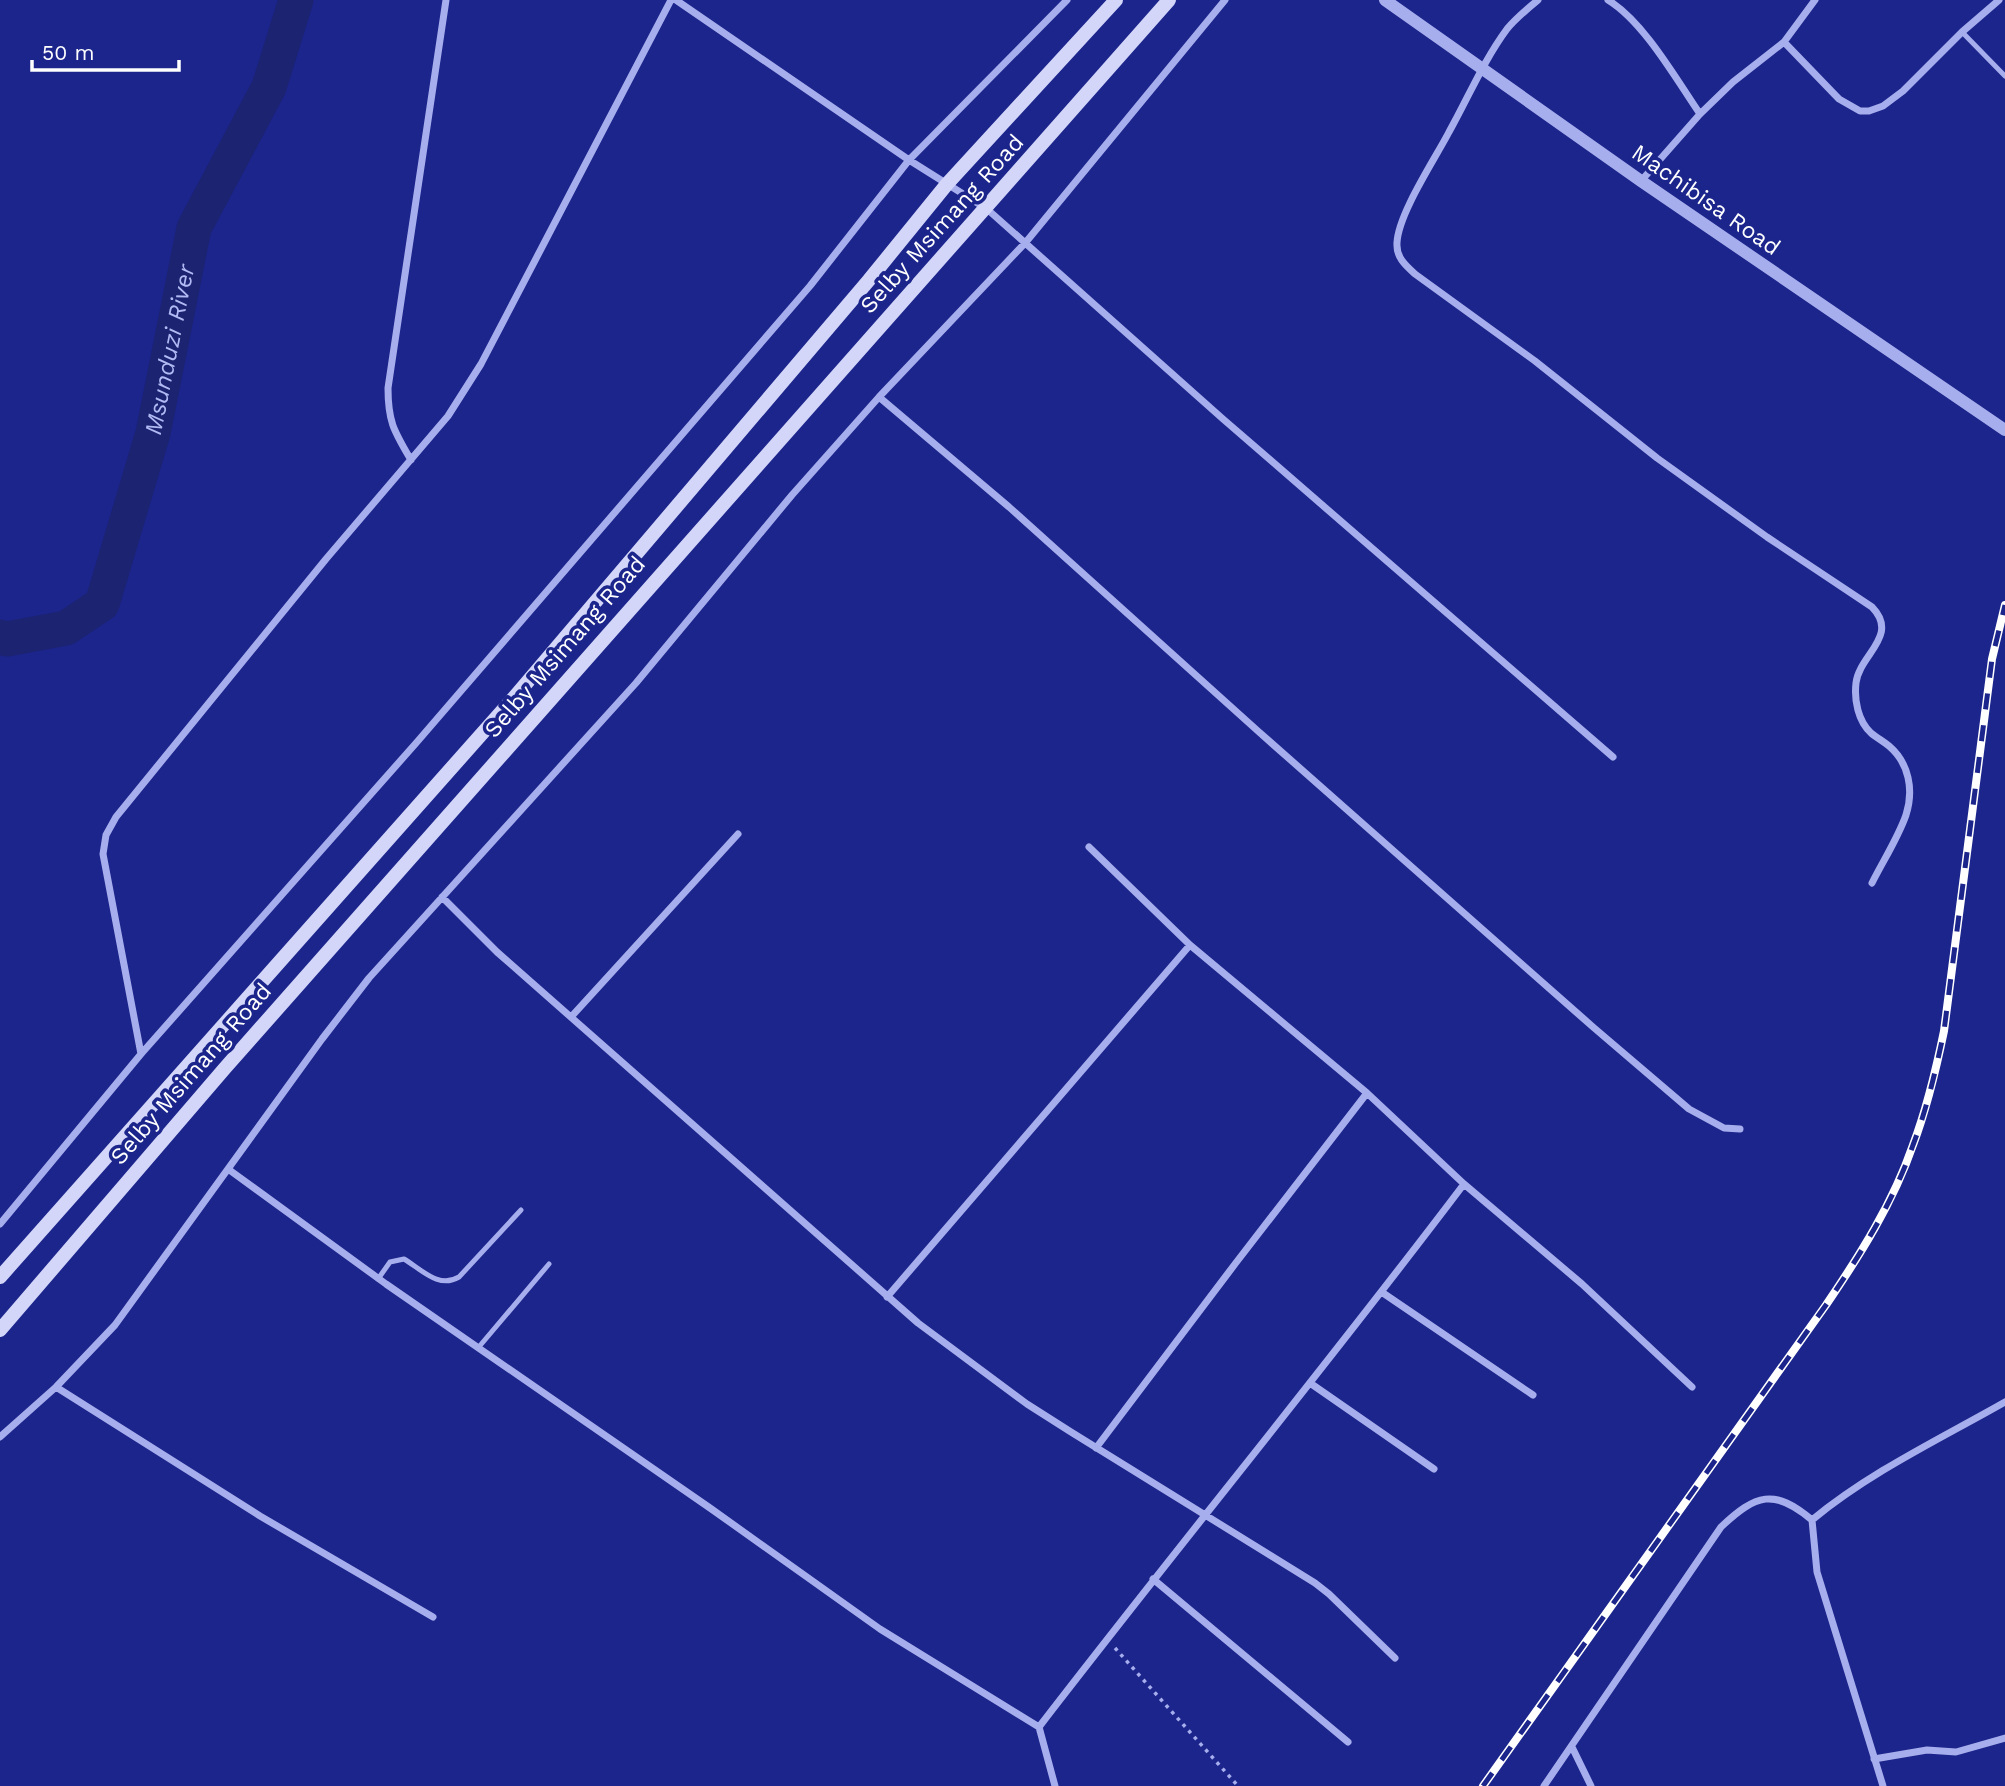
<svg xmlns="http://www.w3.org/2000/svg" width="2005" height="1786" font-family="'Work Sans',sans-serif">
  <style>
    .lines { fill: none; stroke-linecap: round; stroke-linejoin: round }
    .river { stroke: #1c2371; stroke-width: 35 }
    .path { stroke: #a7aeed; stroke-width: 3.5; stroke-dasharray: 3.5 5; stroke-linecap: butt }
    .service { stroke: #a7aeed; stroke-width: 5 }
    .minor { stroke: #a7aeed; stroke-width: 7 }
    .tertiary { stroke: #a7aeed; stroke-width: 12 }
    .secondary { stroke: #d3d6f9; stroke-width: 14 }
    .rail-casing { stroke: #fff; stroke-width: 8 }
    .rail { stroke: #1b258b; stroke-width: 5; stroke-dasharray: 16; stroke-linecap: butt }
    .labels { text-anchor: middle; dominant-baseline: central; stroke-width: 7; stroke-linejoin: round; paint-order: stroke }
    .street-label { font-size: 23px; fill: #fff; stroke: #1b258b }
    .water-label { font-size: 24px; font-style: italic; fill: #b2baf4; stroke: #1b258b }
  </style>
  <rect width="100%" height="100%" fill="#1b258b"/>
  <g class="lines">
    <!-- river -->
    <path class="river" id="s1" d="M0,637L7,639L66,628L102,604L153,433L194,228L269,87L296,0"/>
    <!-- path -->
    <path class="path" d="M1115,1648L1238,1786"/>
    <!-- service -->
    <path class="service" d="M1962,32L2005,76
      M378,1279L390,1262L404,1259C422,1270 439,1289 459,1277L521,1210
      M478,1348L549,1264"/>
    <!-- minor -->
    <path class="minor" d="M676,0L909,160L987,209L1223,419L1613,757
      M1538,0C1527,9 1516,18 1507,29C1484,60 1468,98 1449,132C1435,159 1398,214 1397,243C1396,257 1405,265 1415,274L1535,361L1657,458L1767,537L1872,607C1900,636 1859,655 1856,683C1854,700 1858,721 1871,733C1877,738 1883,741 1889,746C1909,763 1914,790 1906,815C1898,838 1883,861 1872,883
      M1608,0C1644,22 1676,79 1700,114
      M1784,42L1839,99L1860,111H1869L1883,106L1903,91L1962,32L1999,0
      M1641,181L1700,114L1733,82L1784,42L1815,0
      M879,397L1009,507L1259,732L1593,1027L1689,1109L1724,1128L1740,1129
      M411,460C394,431 388,422 388,388L446,0
      M1089,847L1190,945L1367,1093L1464,1184L1582,1284L1692,1387
      M442,897L497,952L918,1323L1027,1404L1071,1432L1315,1583L1329,1594L1395,1658
      M571,1017L738,834
      M141,1054L103,854L106,835L116,817L326,559L448,416L481,364L671,0
      M228,1169L386,1284L710,1508L880,1629L1039,1727L1055,1786
      M0,1224L141,1054L417,742L810,286L909,160L1067,0
      M1383,1293L1533,1395
      M887,1297L1190,945
      M1310,1383L1434,1469
      M56,1387L260,1516L433,1617
      M0,1437L56,1387L115,1325L322,1039L369,978L636,683L792,495L879,397L1026,242L1225,0
      M1096,1448L1235,1264L1367,1093
      M1153,1579L1348,1742
      M1039,1727C1179,1545 1325,1368 1464,1184
      M1572,1747L1591,1786
      M1874,1759L1927,1750L1956,1752L2005,1738
      M1544,1786L1721,1527C1756,1494 1774,1488 1812,1520
      M1883,1786L1817,1572L1812,1520C1870,1472 1940,1439 2005,1402"/>
    <!-- tertiary -->
    <path class="tertiary" d="M1385,0L1641,181L2005,430"/>
    <!-- secondary -->
    <path class="secondary" d="M0,1277L518,693L869,280L947,184L1116,0
      M0,1330L225,1068L1169,0"/>
    <!-- rail casing -->
    <g class="rail-casing">
      <path id="rail" d="M1483,1786L1826,1305C1860,1255 1893,1203 1913,1145C1927,1108 1936,1070 1944,1031L1992,659L2005,605"/>
    </g>
    <!-- rail -->
    <use href="#rail" class="rail"/>
  </g>
  <g class="labels">
    <!-- street labels -->
    <g class="street-label">
      <text transform="translate(1706 200) rotate(35)">Machibisa Road</text>
      <text transform="translate(942 224) rotate(-48)">Selby Msimang Road</text>
      <text transform="translate(565 647) rotate(-49)">Selby Msimang Road</text>
      <text transform="translate(191 1074) rotate(-49)">Selby Msimang Road</text>
    </g>
    <!-- water labels -->
    <g class="water-label">
      <text stroke="none"><textPath href="#s1" startOffset="374">Msunduzi River</textPath></text>
    </g>
  </g>
  <!-- scale -->
  <path d="M32 60v10h147v-10" fill="none" stroke="#ffffff" stroke-width="3.5"/>
  <text x="42" y="60" font-size="21" fill="#ffffff" stroke="#1b258b" stroke-width="5" paint-order="stroke">50 m</text>
</svg>
